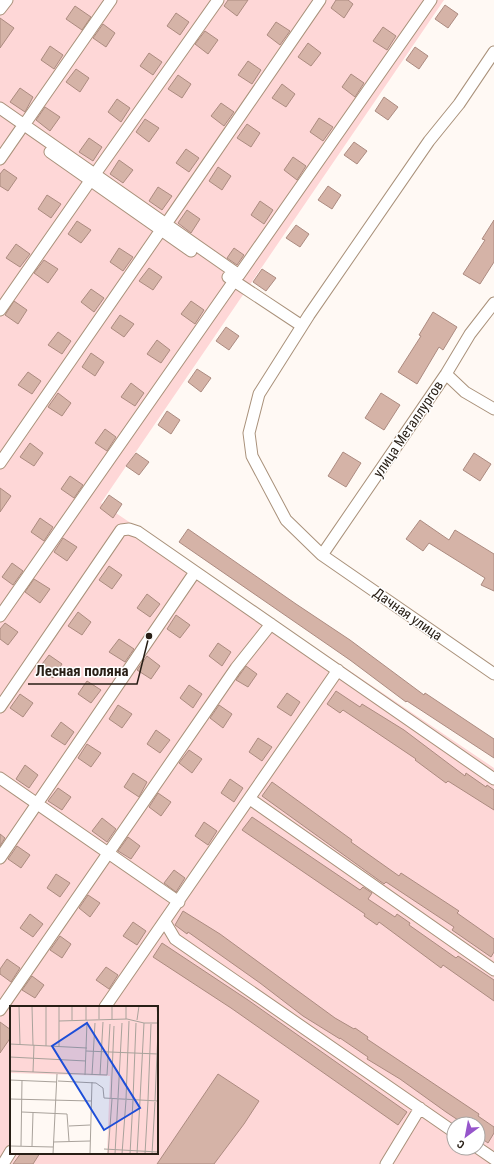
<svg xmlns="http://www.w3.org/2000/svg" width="494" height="1164" font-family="'Roboto Condensed',sans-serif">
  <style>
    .green { fill: #fed7d7; fill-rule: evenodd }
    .building { fill: #d5b3a7; stroke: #ac8b80 }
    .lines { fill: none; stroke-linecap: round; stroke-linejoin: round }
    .minor-casing { stroke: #a9917a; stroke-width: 13 }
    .minor { stroke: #fff; stroke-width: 11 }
    .labels { text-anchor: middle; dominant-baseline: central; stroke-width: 3; stroke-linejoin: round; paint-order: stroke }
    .street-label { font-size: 14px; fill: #281f16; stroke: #fff }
    .inset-road { fill: none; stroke: #a9a29b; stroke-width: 1 }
    .view { fill: #1d4ed8; fill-opacity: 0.15; stroke: #1d4ed8; stroke-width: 2 }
    .inset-edge { fill: none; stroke: #281f16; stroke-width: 2 }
    .leader { fill: none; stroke: #281f16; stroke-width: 1.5 }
    .callout-dot { fill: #281f16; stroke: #fff; stroke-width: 1.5 }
    .callout-label { font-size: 15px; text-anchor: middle; font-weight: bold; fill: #281f16; stroke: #fff; stroke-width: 3; stroke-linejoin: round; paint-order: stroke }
  </style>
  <rect width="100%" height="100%" fill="#fff9f4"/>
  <!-- green -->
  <path class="green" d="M0,0H444L101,503L494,768V1164H0ZM11,1007H157V1153H11ZM454,1124H478V1148H454Z"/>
  <!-- building -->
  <path class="building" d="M228,0H248L237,16L224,6Z
    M336,0H348L353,4L344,18L331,8Z
    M445,5L458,14L448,28L435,19Z
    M75,6L91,17L82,30L66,19Z
    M176,13L189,22L180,35L167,26Z
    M0,18L14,28L0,48Z
    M276,22L290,31L280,45L267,35Z
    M103,24L115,33L106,47L93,38Z
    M383,27L396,36L387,50L373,41Z
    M205,31L218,40L208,54L195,44Z
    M308,43L321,53L311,66L298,57Z
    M50,46L63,55L54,69L41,60Z
    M415,47L428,56L419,69L406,60Z
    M149,53L162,62L153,75L140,66Z
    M248,61L261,70L252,84L238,75Z
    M76,69L89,78L80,92L66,82Z
    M351,74L364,83L355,97L342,87Z
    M178,75L191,84L182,98L168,89Z
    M282,84L295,94L286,107L272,98Z
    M20,88L33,97L25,112L10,102Z
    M384,97L398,107L388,120L375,111Z
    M117,99L130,108L121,122L108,112Z
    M221,103L234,112L224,126L211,116Z
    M45,107L60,117L50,131L36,120Z
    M319,118L333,127L323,141L310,132Z
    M145,119L159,128L149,142L136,132Z
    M247,124L260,133L251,147L237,138Z
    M89,138L102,147L93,161L79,152Z
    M354,142L367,151L357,164L344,155Z
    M186,149L199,158L189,172L176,163Z
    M293,157L306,166L297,180L284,170Z
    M119,160L133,170L123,183L110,174Z
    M218,167L231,176L222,190L209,181Z
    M4,169L17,178L8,191L0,186V174Z
    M328,186L341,195L332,209L318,200Z
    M158,187L172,196L162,210L149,201Z
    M47,195L61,204L51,218L38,209Z
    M260,201L273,210L264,224L251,215Z
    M187,210L200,219L191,233L178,223Z
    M494,220V262L480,284L463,274L485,240L482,239Z
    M77,221L91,230L81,243L68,234Z
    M296,225L309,234L300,247L286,238Z
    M16,244L30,254L20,267L6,258Z
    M119,248L133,257L123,271L110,262Z
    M234,248L244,255L237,265L227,258Z
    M44,260L58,269L48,283L34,273Z
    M149,268L162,277L153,290L139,281Z
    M262,269L276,278L266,291L253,282Z
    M91,289L104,298L94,312L81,302Z
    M14,301L27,310L18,324L5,315Z
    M191,301L204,310L195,324L181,314Z
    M433,312L457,327L443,350L439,347L417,384L398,372L421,336L419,335Z
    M120,315L134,324L124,337L111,328Z
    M226,327L239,336L229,350L216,341Z
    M58,332L71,341L62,354L48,345Z
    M157,340L170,350L161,363L147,354Z
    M91,353L104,362L95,376L82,367Z
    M197,369L211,378L201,392L188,382Z
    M28,372L41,381L32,394L18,385Z
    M131,383L144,393L135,406L121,397Z
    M58,393L71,403L62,416L48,407Z
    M381,393L400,405L384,430L365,418Z
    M167,411L180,420L171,434L158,425Z
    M105,429L116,437L107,451L95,443Z
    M30,443L43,453L34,466L20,457Z
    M343,452L361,463L346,487L328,476Z
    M136,453L149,462L139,475L126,466Z
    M474,453L491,464L480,481L463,470Z
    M70,476L83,485L74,498L61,489Z
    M0,488L11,496L0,512Z
    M109,495L122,504L113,518L100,508Z
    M40,518L53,527L44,541L31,532Z
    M420,520L449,540L455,530L494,554V591L481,585L485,578L429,543L423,551L406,539Z
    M188,529L296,604L350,640L424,695L425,693L494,739V758L407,701L406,702L350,660L179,542Z
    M63,538L77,547L67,561L54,552Z
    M12,563L23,571L13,585L2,577Z
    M109,566L122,575L112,589L99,580Z
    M34,579L50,589L40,603L25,592Z
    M147,594L160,604L150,617L137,608Z
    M78,612L91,622L82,635L68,626Z
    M176,615L190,625L180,638L167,629Z
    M5,623L18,632L8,645L0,639V629Z
    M119,639L134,649L125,662L109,652Z
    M218,643L231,652L222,666L209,656Z
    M49,655L62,664L53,678L39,668Z
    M147,656L160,666L151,679L137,670Z
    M246,666L257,674L248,687L236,680Z
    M87,681L101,690L91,703L78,694Z
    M189,685L202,694L193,708L180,698Z
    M336,691L360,707L362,704L404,730L465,776L466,773L486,787L487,785L494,790V810L448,781L446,783L415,760L416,759L343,710L340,713L327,704Z
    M287,693L300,702L291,716L277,707Z
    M20,694L33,703L23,717L10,708Z
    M118,705L132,714L122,728L109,719Z
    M219,705L232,714L223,728L210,718Z
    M61,722L74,732L65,745L51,736Z
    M156,730L170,740L160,753L147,744Z
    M258,738L272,747L262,761L249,752Z
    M87,744L101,753L91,767L78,758Z
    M189,750L202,759L192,773L179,763Z
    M25,765L38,775L29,788L16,779Z
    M133,773L147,782L139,797L124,787Z
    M230,779L243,788L234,802L221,793Z
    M272,782L352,840L351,842L399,876L401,873L459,911L457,913L494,939V952L491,957L452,930L454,927L386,882L384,884L262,796Z
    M58,788L71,797L62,810L48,801Z
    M158,793L171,802L161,816L149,807Z
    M252,817L360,890L363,887L372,893L368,899L395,917L397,914L410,923L409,925L456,958L458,956L494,980V1001L443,965L441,968L379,922L377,925L364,916L365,914L242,830Z
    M102,818L116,829L107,842L92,831Z
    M204,822L217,831L208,845L195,836Z
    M0,834L5,838L0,846Z
    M128,837L140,846L131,859L118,851Z
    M17,846L30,855L21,868L8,859Z
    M174,870L185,878L176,892L164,883Z
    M56,874L70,883L60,897L47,888Z
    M88,895L100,903L90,917L79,908Z
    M183,911L220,934L335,1018L354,1029L355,1028L368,1037L367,1039L479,1114L478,1116L494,1127V1133L488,1143L478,1136V1124H464L446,1112L400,1079L367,1059L368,1057L340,1038V1039L303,1016L260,983L188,932L187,934L175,925Z
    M30,914L43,924L33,937L20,928Z
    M133,922L146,931L137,945L123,936Z
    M60,936L71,944L62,958L50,950Z
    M162,943L248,1000L407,1112L398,1125L231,1008L153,957Z
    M7,959L20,968L11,982L0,974V969Z
    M106,967L118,975L109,989L96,980Z
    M32,976L44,985L35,998L22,990Z
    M0,1022L11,1030V1037L0,1053Z
    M218,1074L259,1101L244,1124L214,1164H157Z
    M21,1153H40L33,1164H13Z"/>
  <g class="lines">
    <!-- minor casing -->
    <g class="minor-casing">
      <path id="minor" d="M0,9L7,0
        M494,52L459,104L429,141L309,315L259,394L249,433L252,456L286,520L322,555L494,674
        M0,108L239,275L431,0
        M24,125L111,0
        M50,152L191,251
        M0,159L20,130
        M95,174L218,0
        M166,224L320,0
        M228,277L302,326
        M0,310L90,181
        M446,374L465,392L494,409
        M0,463L161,230
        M322,555L446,374L470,334L494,303
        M0,616L234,281
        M0,707L121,530L129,529L138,532L494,779
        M0,778L179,902
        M250,799L494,970
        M0,858L195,572
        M165,922L175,939L454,1132
        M105,1007L338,670
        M0,1010L236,668L271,624
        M478,1148L494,1159
        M3,1164L11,1151
        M386,1164L420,1108"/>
    </g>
    <!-- minor -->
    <use href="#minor" class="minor"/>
  </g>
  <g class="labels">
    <!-- street labels -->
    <g class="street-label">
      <text transform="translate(408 429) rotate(-56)">улица Металлургов</text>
      <text transform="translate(408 614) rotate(35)">Дачная улица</text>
    </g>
  </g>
  <!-- overview -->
  <g transform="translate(10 1006)">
    <rect width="148" height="148" fill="#fff9f4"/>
    <path d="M0,0H148V148H97L100,70L0,67Z" fill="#fed7d7"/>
    <path class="inset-road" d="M9,0L10,39M22,0L23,39M36,0V40M49,0V41M62,0V14M76,0V14M116,0V13M147,0L148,13M89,13V0M102,13V0M127,14L129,0M49,15L117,13L134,17H148M0,38L77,42M76,45L148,48M0,51L76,55M0,65L97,69L100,18M23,66L24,39M75,69L77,16M82,69L85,17M90,69L93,16M0,74L47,76M48,75L86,77L93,82L94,92L148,95M101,92L104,20M108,92L112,17M0,93L81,95M116,93L119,15M123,93L126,17M130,94L134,17M138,94L141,18M145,95L148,24M12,106L57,108L59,135M59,120L80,119M43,136L80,135M0,140L43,141M11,140L12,74M22,140L23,107M94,143L148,146M43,148L47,68M80,148L82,76M98,148L102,93M105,148L108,93M112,148L116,94M120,148L123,94M127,148L130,94M135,148L138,95M142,148L145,96"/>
    <path class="view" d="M77,17L130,102L94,124L42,40Z"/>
    <rect width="148" height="148" class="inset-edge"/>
  </g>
  <!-- callouts -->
  <path class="leader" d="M149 636L137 684H28"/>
  <circle class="callout-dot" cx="149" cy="636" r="4"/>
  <g class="callout-label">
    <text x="82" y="676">Лесная поляна</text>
  </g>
  <!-- north arrow -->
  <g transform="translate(466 1136) rotate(212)"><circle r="19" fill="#ffffff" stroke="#a9a5a2"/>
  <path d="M0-3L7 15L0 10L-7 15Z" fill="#9655cb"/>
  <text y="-6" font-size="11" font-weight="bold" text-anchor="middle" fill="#281f16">С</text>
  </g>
</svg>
